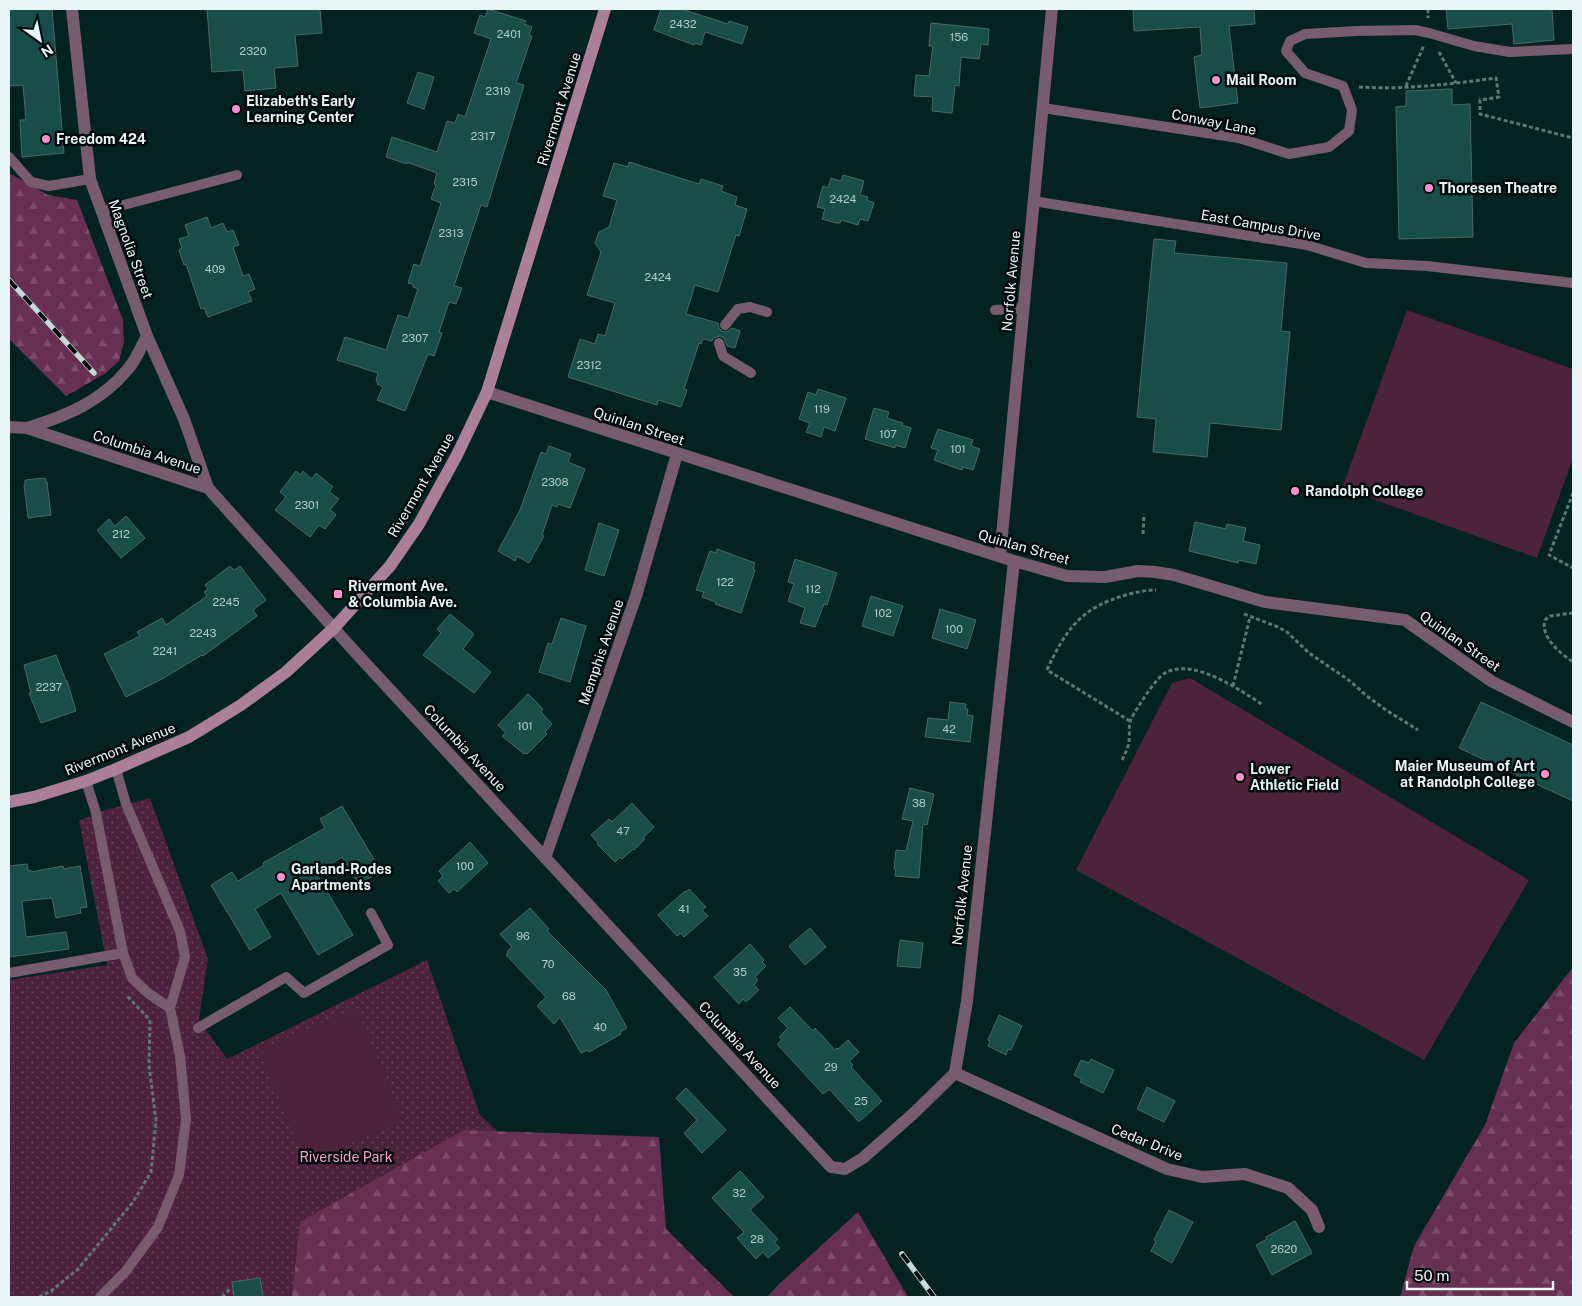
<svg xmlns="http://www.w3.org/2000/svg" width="1582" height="1306" font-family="'Public Sans',sans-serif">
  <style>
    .grass { fill: url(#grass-dots) }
    .forest { fill: url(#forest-firs) }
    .pitch { fill: #4c223c }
    .building { fill: #184d49; stroke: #496966 }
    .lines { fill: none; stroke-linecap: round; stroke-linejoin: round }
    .path { stroke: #5d7775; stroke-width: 3; stroke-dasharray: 4 2.5; stroke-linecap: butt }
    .lane { stroke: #775c6c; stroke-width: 10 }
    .street { stroke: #775c6c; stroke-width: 12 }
    .secondary { stroke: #ab7f98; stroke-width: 12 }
    .rail-casing { stroke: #c5d9d7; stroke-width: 5.5 }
    .rail { stroke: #010a09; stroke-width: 4; stroke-dasharray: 11; stroke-linecap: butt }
    .poi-dot { fill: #f790ce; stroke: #010a09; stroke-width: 2 }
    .labels { text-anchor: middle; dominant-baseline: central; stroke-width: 5; stroke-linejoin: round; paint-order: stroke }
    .number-label { font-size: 11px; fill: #b2ccca }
    .poi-label { font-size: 14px; font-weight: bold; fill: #e6f7f5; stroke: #010a09; text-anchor: start }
    .street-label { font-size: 14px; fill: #e6f7f5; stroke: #010a09 }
    .park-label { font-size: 14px; fill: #f79fd3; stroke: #010a09 }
  </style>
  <defs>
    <pattern id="grass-dots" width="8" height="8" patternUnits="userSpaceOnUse" patternTransform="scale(1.25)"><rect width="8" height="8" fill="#4c223c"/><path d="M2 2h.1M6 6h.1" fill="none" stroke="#664359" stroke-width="1.8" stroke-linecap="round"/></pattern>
    <pattern id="forest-firs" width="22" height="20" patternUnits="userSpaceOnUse" patternTransform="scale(1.25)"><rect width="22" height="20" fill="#672f52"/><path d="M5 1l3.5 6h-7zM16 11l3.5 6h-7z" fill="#7d4e6c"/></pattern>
  </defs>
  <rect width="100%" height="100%" fill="#032321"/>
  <!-- grass -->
  <path class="grass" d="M150,798L208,959L199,1020L227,1059L427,960L480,1115L679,1297H9V980L107,965L79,820L96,815V813Z"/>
  <!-- forest -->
  <path class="forest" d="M9,173L48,195L77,200L123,320L124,342L119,361L106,373L66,396L9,339Z
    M1573,967V1297H1400L1414,1246L1485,1125L1514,1043Z
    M464,1130L659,1137L666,1229L734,1297H292L300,1222Z
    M858,1212L908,1297H767L777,1286Z"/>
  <!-- pitch -->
  <path class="pitch" d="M1407,310L1573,369V458L1537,558L1342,488Z
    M1190,678L1529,880L1424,1060L1076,870L1172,683Z
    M356,1008L404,1121L305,1161L259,1050Z"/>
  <!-- building -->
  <path class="building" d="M9,9H52L64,153L22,157L20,120H26L23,85L9,86Z
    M207,9H320L322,33L295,35L298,66L274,68L276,88L245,91L243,70L212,72Z
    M488,9L526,21L524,24L532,27L529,35L532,36L516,83L524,85L487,207L481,205L454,286L462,288L456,304L449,302L439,332L442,333L434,356L428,354L405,411L377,400L383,387L377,384L378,382L376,381L378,373L337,360L345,337L386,350L398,315L408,318L418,289L413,287V284L408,283L414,264L420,266L441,203L431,199L436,185L434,184L437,173L407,162V164L386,157L392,137L437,152L447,121L455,123L458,114L465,117L491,39L474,33L480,15L485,17Z
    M661,9H681L728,24L729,21L748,27L742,44L705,32L701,45L695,43L694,45L654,30Z
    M1133,9H1254L1255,24L1229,26L1238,103L1200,108L1194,57L1202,55L1200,27L1134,31Z
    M1446,9H1552L1554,40L1514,44L1512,24L1448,29Z
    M931,23L989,29L988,45L981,44L979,59L961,57L959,86L955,85L952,113L932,111L933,97L914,96L916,75L929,76L933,46H929Z
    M418,72L434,77L424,109L407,103Z
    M1452,89V105L1470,104L1473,237L1399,239L1396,107L1406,106V91Z
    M629,162L699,184L701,179L723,186L721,191L737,197L735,205L747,209L739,236L736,235L718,292L695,285L686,314L718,323L719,328L723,332L728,331L732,328L740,331L735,348L727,346L724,338L720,336L714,338L712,341L703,339L701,344L699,343L684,389L687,390L681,407L658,400L657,405L568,377L580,339L595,344L598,334L605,336L615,303L587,295L601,252L595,243L599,232L609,227L617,200L603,196L614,163L628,167Z
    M843,175L864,181L860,195L868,197L867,200L874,203L868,221L860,219L858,225L841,220L840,223H836L822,219L825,209L817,207L823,186L828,188L831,178L841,181Z
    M207,217L211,228L223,223L227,232L233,230L239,245L233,247L243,276L249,274L255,289L248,292L252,301L208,317L204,308L201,309L186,264L184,265L179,250L182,248L179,239L189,236L185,225Z
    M1154,239L1176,241L1174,253L1287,263L1281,331L1290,332L1281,430L1210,423L1207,457L1153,452L1156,419L1137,417Z
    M818,389L846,398L835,431L824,427L821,437L806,432L810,423L799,419L808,392L816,395Z
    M874,408L889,412L887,418L903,423L902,425L911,428L905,448L895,445V448L865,439Z
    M938,429L973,440L971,446L980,449L973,470L963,467L962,470L934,460L938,450L931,448Z
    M549,446L571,454L568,462L585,469L570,508L558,504L557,507L552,505L542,535L544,536L529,563L517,556L515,561L498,551L520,510L541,452L546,454Z
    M296,471L301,475L303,471L312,479L316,473L333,487L329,492L339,499L330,510L336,515L325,529L319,525L310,537L275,510L286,497L280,492Z
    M45,478L46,482H47L51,515L28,518L24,485H25V480Z
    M126,516L145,538L121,558L97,530L109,519L115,526Z
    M1195,522L1226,529L1227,524L1246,528L1243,541L1260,545L1256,564L1239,560L1238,563L1189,551Z
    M599,523L619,530L604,576L585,570Z
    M717,549L755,563L753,569L755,570L741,613L715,604L716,602L702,597L704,592L696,590L710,551L716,553Z
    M795,559L837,573L827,605L824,604L815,627L800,623L805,608L788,601L794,584L788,582Z
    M230,566L234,570L240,566L266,600L253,610L257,616L203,656L202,655L162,679L126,697L104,654L140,636L137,632L162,618L166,625L207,596L204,592L208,589L205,585Z
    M871,596L903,606L893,636L862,626Z
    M940,609L976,620L967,649L932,638Z
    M450,614L474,634L463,649L491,672L474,693L423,655L441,633L437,629Z
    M561,618L586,626L570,682L539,672L548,643L552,644Z
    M56,655L66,681H67L76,711L41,723L29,693H31L24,665Z
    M528,694L543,709L541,712L552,724L545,732L547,734L527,754L525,753L524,754L502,736L506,733L498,725Z
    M950,702L966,704L965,709H968L967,715L973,716L970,742L925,737L928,718L948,720Z
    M1481,702L1573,745V801L1459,748Z
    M910,788L934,794L927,825L923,824L919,878L895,876L896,869H894L896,850L906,851L913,821L902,819Z
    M632,803L654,827L643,838L645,839L634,850L633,849L622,859L620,857L615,862L597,844L598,843L591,835L609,819L612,822Z
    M342,806L381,871L359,884L342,857L316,873L353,935L318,955L281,893L255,909L271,937L250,950L211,885L232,872L238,881L264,865L263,863L325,828L320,819Z
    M470,842L488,863L457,892L454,889L449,893L438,881L443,876L439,871Z
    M27,864L28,871L31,870V872L63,866L64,869L80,866L87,907L80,908L81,913L56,918L52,898L22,901L26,937L66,932L69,949L9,957V866Z
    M689,889L706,907L702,910L708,916L684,937L681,933L677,936L658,915L685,891L686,892Z
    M530,908L549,929L547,931L606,990L627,1028L620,1032L621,1034L589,1052L588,1050L581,1053L560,1017L554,1024L537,1006L546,997L506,955L508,954L507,952L512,947L500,934Z
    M810,928L826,947L805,965L789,946Z
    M900,940L923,943L920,968L897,966Z
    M750,944L764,960L762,962L766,966L755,977L758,980L754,985L759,990L746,1002L743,999L739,1004L714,977Z
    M790,1007L813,1031L815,1028L835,1050L837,1048L838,1049L848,1040L859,1052L849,1061L853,1065L851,1067L882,1101L859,1122L830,1090H828L823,1094L777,1044L782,1040L779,1037L788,1028L778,1018Z
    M999,1015L1022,1026L1011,1050L1008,1049L1006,1055L988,1046L990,1041L988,1040Z
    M1091,1059L1114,1070L1103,1093L1080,1082L1082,1079L1074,1075L1081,1060L1089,1063Z
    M1147,1087L1175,1101L1164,1122L1137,1109Z
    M686,1088L726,1130L702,1153L684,1133L697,1120L676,1098Z
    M740,1171L764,1197L750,1210L778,1239L774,1242L780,1248L768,1258L763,1252L756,1259L737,1238L744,1232L712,1198Z
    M1169,1210L1193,1222L1172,1263L1151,1251L1156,1241L1154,1240Z
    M1295,1221L1312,1253L1272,1275L1256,1245L1267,1239L1266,1237Z
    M260,1278L263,1297H234L232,1282Z"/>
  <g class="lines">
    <!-- path -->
    <path class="path" d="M1428,9V18
      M1439,52L1456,83
      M1406,86L1424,45
      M1359,87C1404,90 1451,84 1496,78L1499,97L1480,100V114L1573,138
      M1573,493L1549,555L1573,568
      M1143,534L1144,514
      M1573,613L1550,616L1545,620C1540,637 1560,653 1573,662
      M1244,614L1278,627L1287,632L1309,653L1350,681L1368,697L1386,710L1418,730
      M1233,686L1250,617
      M1130,721L1047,670C1065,630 1082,607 1126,595C1136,592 1146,590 1156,590
      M1122,760C1125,754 1128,748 1129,742C1130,735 1128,725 1131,719C1137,708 1155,679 1165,673C1193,657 1240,690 1263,705
      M39,1297L51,1291L78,1269L133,1202L151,1172L156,1121L149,1065L150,1020L126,995
      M222,1297L230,1289"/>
    <!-- lane -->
    <path class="lane" d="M1043,108L1239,138L1289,154L1329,147L1349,131L1352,110L1343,86L1305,73L1286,51L1290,41L1305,34L1356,31L1415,30L1429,33L1474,46L1510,52L1573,49
      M9,157L31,182L49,186L90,179
      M1033,201L1307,245L1366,263L1427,266L1573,283
      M101,211L237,175
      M995,310L1024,308
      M725,325L738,309L750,307L767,312
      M719,343L723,356L751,373
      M86,781L96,813L123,953L132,978L148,993L170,1008
      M9,973L123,953
      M198,1028L286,977L304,993L388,945L371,913
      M100,1297L126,1271L158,1227L179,1175L186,1119L180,1056L170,1008L185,957L180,931L126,804L116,769"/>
    <!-- street -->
    <path class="street" d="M72,9L90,179L147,336L184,419L208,488
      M487,392L1014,561L1067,576L1105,577L1138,571L1155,572L1174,575L1265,602L1405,620L1491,681L1573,722
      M9,427L27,428L208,488L356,653L831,1167L845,1169L863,1158L914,1113L955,1073L967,1001L1014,561
      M27,428C66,416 101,402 128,369C136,360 141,347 147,336
      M1000,556L1052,9
      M545,858L636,596L677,454
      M955,1073L1167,1169L1202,1177L1245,1174L1288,1188L1312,1210L1319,1227"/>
    <!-- secondary -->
    <path class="secondary" d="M9,802L34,797L86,781L116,769L189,737L241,705L286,672L334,628L390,566L419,524L457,455L487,392L605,9"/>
    <!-- rail casing -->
    <g class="rail-casing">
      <path id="rail" d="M9,280L94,373
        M902,1254L934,1297"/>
    </g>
    <!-- rail -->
    <use href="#rail" class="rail"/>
  </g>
  <!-- markers -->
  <g class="poi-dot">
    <circle cx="1216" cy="80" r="5"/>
    <circle cx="236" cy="109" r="5"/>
    <circle cx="46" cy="139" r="5"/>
    <circle cx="1429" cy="188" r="5"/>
    <circle cx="1295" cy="491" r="5"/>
    <rect x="333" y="589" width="10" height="10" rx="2.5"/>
    <circle cx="1545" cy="774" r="5"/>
    <circle cx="1240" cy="777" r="5"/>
    <circle cx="281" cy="877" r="5"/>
  </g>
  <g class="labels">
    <!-- number labels -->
    <g class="number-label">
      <text x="683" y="24">2432</text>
      <text x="509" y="34">2401</text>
      <text x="959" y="37">156</text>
      <text x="253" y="51">2320</text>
      <text x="498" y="91">2319</text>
      <text x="483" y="136">2317</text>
      <text x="465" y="182">2315</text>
      <text x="843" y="199">2424</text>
      <text x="451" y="233">2313</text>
      <text x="215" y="269">409</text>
      <text x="658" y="277">2424</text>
      <text x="415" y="338">2307</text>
      <text x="589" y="365">2312</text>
      <text x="822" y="409">119</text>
      <text x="888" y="434">107</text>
      <text x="958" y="449">101</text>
      <text x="555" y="482">2308</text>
      <text x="307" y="505">2301</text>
      <text x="121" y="534">212</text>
      <text x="725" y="582">122</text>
      <text x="813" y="589">112</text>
      <text x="226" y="602">2245</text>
      <text x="883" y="613">102</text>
      <text x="954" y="629">100</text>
      <text x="203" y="633">2243</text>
      <text x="165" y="651">2241</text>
      <text x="49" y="687">2237</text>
      <text x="525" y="726">101</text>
      <text x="949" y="729">42</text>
      <text x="919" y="803">38</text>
      <text x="623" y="831">47</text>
      <text x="465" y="866">100</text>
      <text x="684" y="909">41</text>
      <text x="523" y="936">96</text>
      <text x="548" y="964">70</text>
      <text x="740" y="972">35</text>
      <text x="569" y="996">68</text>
      <text x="600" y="1027">40</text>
      <text x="831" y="1067">29</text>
      <text x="861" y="1101">25</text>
      <text x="739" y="1193">32</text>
      <text x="757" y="1239">28</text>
      <text x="1284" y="1249">2620</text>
    </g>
    <!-- poi labels -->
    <g class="poi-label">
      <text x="1226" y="80">Mail Room</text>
      <text x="246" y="101">Elizabeth's Early<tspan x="246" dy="16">Learning Center</tspan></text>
      <text x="56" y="139">Freedom 424</text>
      <text x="1439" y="188">Thoresen Theatre</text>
      <text x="1305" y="491">Randolph College</text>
      <text x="348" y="586">Rivermont Ave.<tspan x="348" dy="16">&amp; Columbia Ave.</tspan></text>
      <text x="1535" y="766" text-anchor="end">Maier Museum of Art<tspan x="1535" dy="16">at Randolph College</tspan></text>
      <text x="1250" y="769">Lower<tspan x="1250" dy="16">Athletic Field</tspan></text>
      <text x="291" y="869">Garland-Rodes<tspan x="291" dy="16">Apartments</tspan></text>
    </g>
    <!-- street labels -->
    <g class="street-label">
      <text transform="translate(559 109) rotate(-73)">Rivermont Avenue</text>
      <text transform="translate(1214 122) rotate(11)">Conway Lane</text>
      <text transform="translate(1261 225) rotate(10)">East Campus Drive</text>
      <text transform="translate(131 249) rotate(70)">Magnolia Street</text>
      <text transform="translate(1011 281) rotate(-85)">Norfolk Avenue</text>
      <text transform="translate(639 426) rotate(18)">Quinlan Street</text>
      <text transform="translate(147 452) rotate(18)">Columbia Avenue</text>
      <text transform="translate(421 485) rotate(-60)">Rivermont Avenue</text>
      <text transform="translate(1024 547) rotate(16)">Quinlan Street</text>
      <text transform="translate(1460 641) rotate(35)">Quinlan Street</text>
      <text transform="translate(601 652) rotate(-71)">Memphis Avenue</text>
      <text transform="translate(465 748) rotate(47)">Columbia Avenue</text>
      <text transform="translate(120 749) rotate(-22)">Rivermont Avenue</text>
      <text transform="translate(962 895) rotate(-84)">Norfolk Avenue</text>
      <text transform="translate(740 1045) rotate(47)">Columbia Avenue</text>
      <text transform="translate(1147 1142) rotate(22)">Cedar Drive</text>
    </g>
    <!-- park labels -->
    <g class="park-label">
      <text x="346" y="1157">Riverside Park</text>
    </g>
  </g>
  <!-- border -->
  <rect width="1582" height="1306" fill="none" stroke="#e6f7f5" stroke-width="20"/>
  <!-- north arrow -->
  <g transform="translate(40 40) rotate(147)" stroke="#010a09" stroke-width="4" paint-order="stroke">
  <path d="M0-4L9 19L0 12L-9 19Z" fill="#e6f7f5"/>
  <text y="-8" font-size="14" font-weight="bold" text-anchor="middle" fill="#e6f7f5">N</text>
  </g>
  <!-- scale -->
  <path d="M1407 1281v8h146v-8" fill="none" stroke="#e6f7f5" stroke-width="2.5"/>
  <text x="1414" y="1281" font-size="15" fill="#e6f7f5" stroke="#010a09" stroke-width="4" paint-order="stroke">50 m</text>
</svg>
